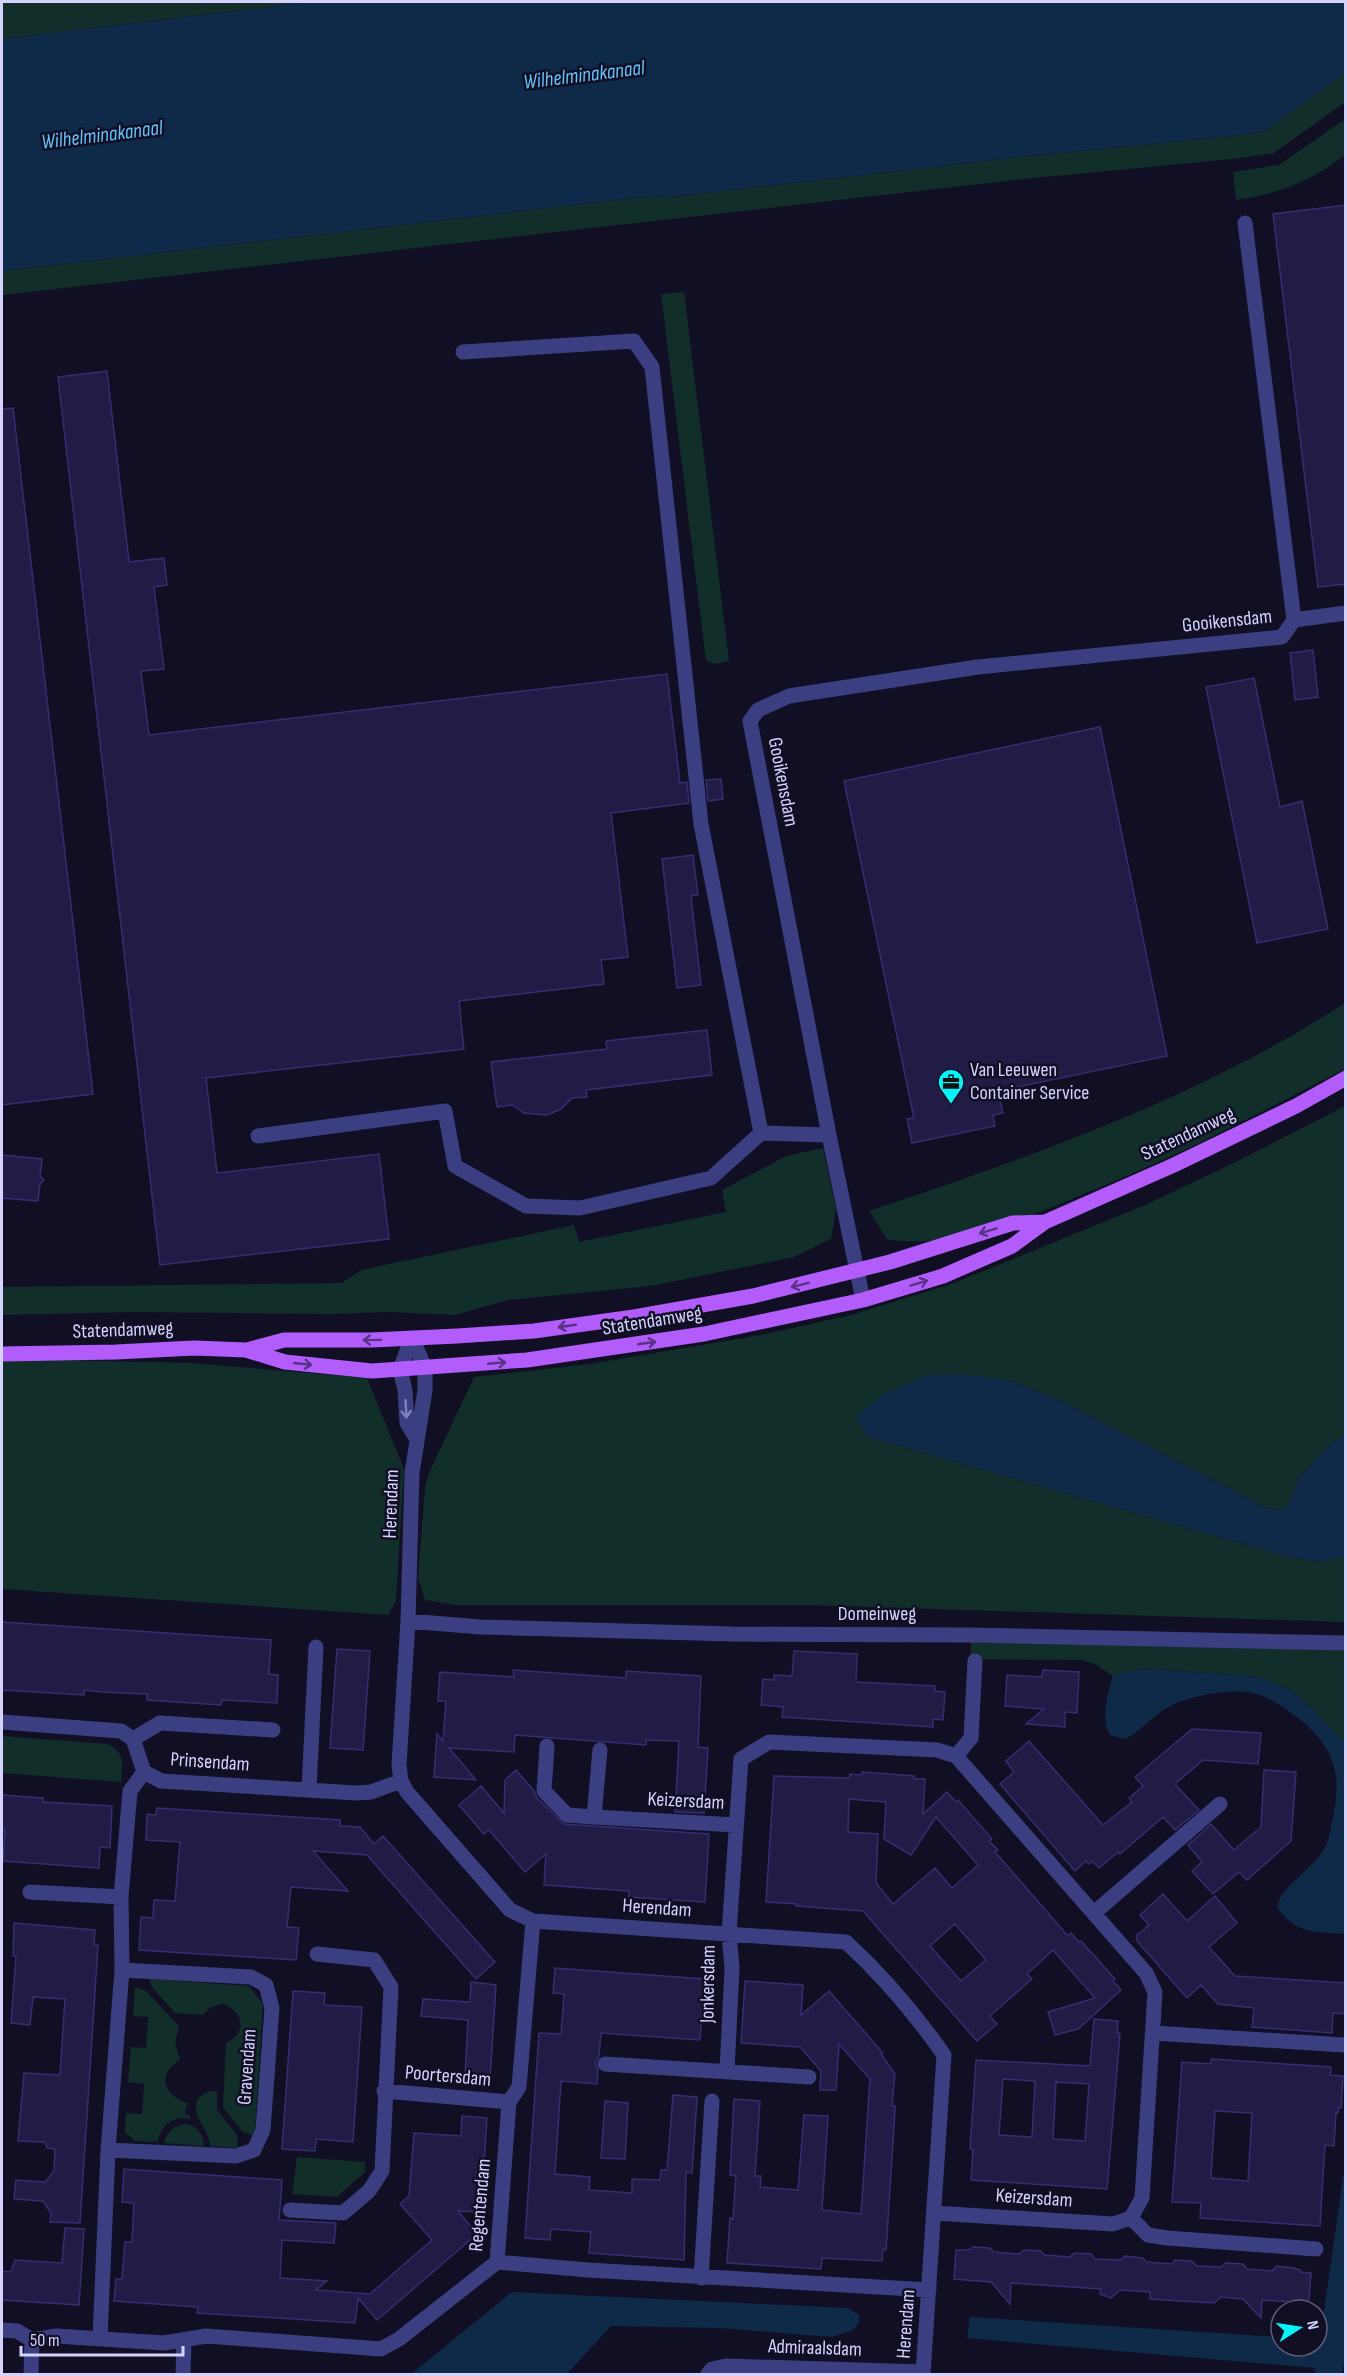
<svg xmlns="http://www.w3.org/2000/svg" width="1347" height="2376" font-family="'Sofia Sans Condensed',sans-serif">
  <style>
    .green { fill: #122e2a }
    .water { fill: #0f2948 }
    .building { fill: #201c45; stroke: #352e70; stroke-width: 1.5; fill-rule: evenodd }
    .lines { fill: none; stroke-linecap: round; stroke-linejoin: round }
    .minor { stroke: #3b3f82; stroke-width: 15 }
    .major { stroke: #b25dfb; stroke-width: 15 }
    .oneway { stroke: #593285 }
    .oneway2 { stroke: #8082ba }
    .labels { text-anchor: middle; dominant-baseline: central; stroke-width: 5; stroke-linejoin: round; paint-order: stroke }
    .street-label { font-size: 20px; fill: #d4d3fe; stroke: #110f24 }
    .poi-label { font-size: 20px; fill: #d4d3fe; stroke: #110f24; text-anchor: start }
    .water-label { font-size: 21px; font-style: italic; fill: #64c2fb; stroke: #110f24 }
  </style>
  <rect width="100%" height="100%" fill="#110f24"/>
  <!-- green -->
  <path class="green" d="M2,2H310L2,39Z
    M1345,73V102L1274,153L1242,158L1024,179L2,295V271L652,196L671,197L1021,157L1239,135L1265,131Z
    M1345,119V155C1310,182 1280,193 1236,200L1233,172L1279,165Z
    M684,292L729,661L716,664L706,661L661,294Z
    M1345,1003V1069C1269,1108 1194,1148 1115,1181C1052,1207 955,1253 887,1239L869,1211C1033,1156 1199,1098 1345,1003Z
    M1345,1106V1434L1321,1453L1300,1477L1288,1505L1279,1510L1266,1508L1065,1403L1009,1380L855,1418L869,1437L1286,1556L1319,1562L1345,1556V1622L809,1605H457L425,1600L418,1578L425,1488L429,1473L474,1377L590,1364L761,1335L851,1315L954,1283L1143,1206L1234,1163Z
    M823,1148L836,1210L831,1239L794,1257L651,1286L508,1300L455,1315L388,1312L330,1314L135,1312L2,1315V1287L342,1283L361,1270L574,1225L579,1242L726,1212L722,1190L786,1156Z
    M2,1359L191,1363L367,1378L404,1469L396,1601L388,1615L2,1589Z
    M971,1642L1345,1650V1742L1325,1723L1315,1711L1289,1689L1258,1677L1143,1668L1113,1676L1095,1664L1081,1660L970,1659Z
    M2,1736L108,1744C126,1754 122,1763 121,1782L2,1773Z
    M149,1979L249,1986L263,2004L255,2130L253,2135L243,2132L223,2107L226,2043C248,2031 244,2013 223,2004L211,2007L203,2015L175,2013L152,1987Z
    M135,1987L146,1991L179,2026L175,2043L180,2059C156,2076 163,2096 190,2104L186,2106L185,2115H189L191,2119C174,2115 160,2125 158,2142L135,2141L125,2132L126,2113L142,2114L144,2084L128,2082L131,2047L146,2048L148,2017L133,2016Z
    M210,2091H217V2110L237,2135L238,2148L210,2146C210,2127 178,2104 210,2091Z
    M187,2124C198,2127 203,2134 204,2146L164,2143C167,2131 174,2125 187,2124Z
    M297,2157L365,2162V2172L337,2197L292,2194Z"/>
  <!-- water -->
  <path class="water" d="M310,2H1345V73L1265,131L1239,135L1021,157L671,197L652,196L2,271V39Z
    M961,1374L1009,1380L1065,1403L1266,1508L1279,1510L1288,1505L1300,1477L1321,1453L1345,1434V1556L1319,1562L1286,1556L869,1437L855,1418L884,1394L925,1376Z
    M1143,1668L1259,1677L1289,1689L1315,1711L1325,1723L1345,1742V1934C1316,1932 1295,1934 1277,1907C1281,1884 1318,1867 1327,1843C1330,1835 1331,1825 1333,1817C1344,1768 1330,1741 1290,1712C1275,1702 1263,1693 1245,1692C1226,1690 1200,1695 1182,1701C1157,1709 1148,1726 1126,1739L1110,1735C1100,1717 1108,1694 1113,1676Z
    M1345,2164L1346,2350L1342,2374H1315V2368L967,2338L970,2317L1281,2337V2346H1317V2340L1320,2339Z
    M512,2292L848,2308L859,2315V2323L853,2330L832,2337L719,2328L611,2326L567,2374H411Z"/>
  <!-- building -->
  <path class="building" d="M1346,205V584L1318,587L1273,214Z
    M107,371L129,562L164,558L167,585L154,587L164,669L141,671L149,735L667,674L680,783L687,782L689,803L611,813L628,957L601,960L604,984L459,1001L464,1049L206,1078L217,1173L379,1154L389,1239L160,1265L58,377Z
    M13,408L93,1094L2,1105V409Z
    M1313,650L1318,697L1295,700L1290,653Z
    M1254,678L1280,807L1302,801L1328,929L1257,943L1206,687Z
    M1100,727L1167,1056L998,1091L1003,1113L993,1115L995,1126L912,1143L907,1119L914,1118L844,781Z
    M721,779L723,799L708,801L706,780Z
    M693,855L698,895L691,896L701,985L677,988L662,859Z
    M707,1030L712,1075L586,1090L587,1097L572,1098L561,1109L547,1115L524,1113L512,1105L497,1107L491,1062L607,1049L606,1041Z
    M2,1155L42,1159L40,1176L44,1180L40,1184L38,1201L2,1198Z
    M2,1622L271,1640L269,1674L278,1675L277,1703L222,1700L221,1705L147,1700V1694L102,1692L84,1690V1695L2,1690Z
    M337,1649L370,1651L363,1750L330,1748Z
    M794,1651L857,1654L856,1682L935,1686V1691L945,1692L943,1720L933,1719V1727L782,1717L783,1707L761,1705L763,1679L774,1680V1675L792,1676Z
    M513,1670L626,1678V1671L701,1676L698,1747L708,1748L704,1813L675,1812L679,1741L646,1740V1745L515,1735L514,1752L449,1748L476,1780L434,1777L437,1734L443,1741L446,1701H438L440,1672L514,1677Z
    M1043,1670L1079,1672L1077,1713L1065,1712V1727L1026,1724L1044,1709L1005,1706L1007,1675L1042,1677Z
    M1192,1729L1261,1733L1258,1764L1203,1760L1175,1784L1199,1810L1175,1830L1163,1817L1120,1854L1118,1852L1099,1868L1092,1861L1089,1864L1086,1861L1075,1871L1000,1784L1014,1772L1006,1761L1029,1741L1103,1825L1132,1802L1129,1798L1143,1786L1135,1777Z
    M516,1770L534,1791L537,1798L564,1824L709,1834L705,1902L629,1897V1891L544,1885L546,1854L525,1872L489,1830L484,1834L459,1805L481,1786L504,1813L505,1780Z
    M1264,1770L1296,1772L1291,1841L1247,1880L1239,1872L1213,1894L1192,1871L1202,1862L1188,1845L1211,1824L1234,1850L1261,1827Z
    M862,1772L914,1776V1779H925L923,1814L947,1792L956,1802L958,1800L992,1839L989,1841L998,1850L995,1852L1068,1936L1071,1933L1079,1942L1081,1941L1115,1979L1113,1981L1121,1990L1078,2029L1055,2035L1048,2012L1095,1998L1053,1950L1027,1974L1032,1979L990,2016L997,2024L977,2041L863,1911L796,1906L797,1904L766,1902L774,1776L849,1778L850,1774L862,1775ZM849,1799L886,1802L884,1839L911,1855L936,1817L978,1865L952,1888L935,1868L893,1904L876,1883L878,1834L848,1832ZM955,1924L986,1960L961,1981L930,1946Z
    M2,1795L43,1798V1802L112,1806L110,1848L100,1847L99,1868L3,1861L5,1830L2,1829Z
    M157,1808L340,1820V1826L360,1827L374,1844L383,1836L495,1962L476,1979L367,1855L313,1851L348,1891L291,1887L287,1927L299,1928L296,1960L139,1950L141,1917L153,1918L154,1900L175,1901L180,1842L146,1840L147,1814L156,1815Z
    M1163,1894L1187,1921L1215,1896L1237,1923L1209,1947L1235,1976L1346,1983V2014L1333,2013L1332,2033L1252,2027L1254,2008L1218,2004L1201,1985L1187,1998L1137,1941V1935L1149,1925L1140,1915Z
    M14,1923L95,1930L94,1945H98L80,2223L50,2222L51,2213L43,2201L14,2199L16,2180L45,2182L54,2171L55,2149L47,2148L45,2142L18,2141L24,2073L60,2075L65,1999L33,1997L30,2025L11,2023L16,1956H13Z
    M555,1968L704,1979L700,2040L601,2033L599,2056L595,2063L598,2071L597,2084L561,2081L555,2174L590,2177L589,2190L632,2193V2179L660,2180L661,2170H667L673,2095L697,2097L692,2173L686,2172L684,2260L589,2253L591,2232L551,2229L550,2240L525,2238L539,2033L561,2034L564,1994L553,1993Z
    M745,1981L803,1985L801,2015L829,1991L883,2053L881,2054L895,2074L892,2106H895L894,2126L886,2250L883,2249L882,2261L822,2258L821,2269L727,2263L730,2218L733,2219L736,2176L730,2175L734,2099L760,2101L755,2176H761L760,2187L798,2190L804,2115L828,2116L822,2210L861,2214L870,2079L839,2044L836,2090H820L821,2071L800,2047L741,2043Z
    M471,1982L496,1985L490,2079L465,2077L468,2020L421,2016L423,1999L470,2002Z
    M293,1991L325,1993L324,2005L362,2007L353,2142L316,2139L315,2151L282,2149Z
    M1094,2019L1118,2021L1117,2033H1120L1107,2189L971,2180L973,2150L970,2149L976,2060L1090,2066ZM1003,2079L1035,2081L1032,2137L999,2135ZM1056,2082L1089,2084L1085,2141L1053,2139Z
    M1211,2059L1331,2067L1330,2075L1343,2076L1341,2108H1338V2113H1336L1334,2146L1325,2145L1320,2226L1200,2218L1201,2203L1172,2202L1182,2062L1211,2064ZM1215,2111L1252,2113L1248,2181L1211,2178Z
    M605,2101L628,2103L625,2159L601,2158Z
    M462,2116L487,2118L481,2212L458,2211L477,2234L377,2320L358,2298L355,2323L197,2313L198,2307L114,2301L116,2279H122L125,2242H132L134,2203L122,2202L124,2169L282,2180L279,2220L336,2223L334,2243L282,2240L280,2278L327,2281L316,2290L370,2294L432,2240L400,2204L409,2196L414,2133L461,2136Z
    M65,2228L84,2229L79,2305L2,2300V2271L11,2272L15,2260L62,2263Z
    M973,2247L990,2248L994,2252L1019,2254L1024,2250L1041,2251L1044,2255L1070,2257L1074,2253L1091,2254L1095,2259L1121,2260L1125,2256L1142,2258L1147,2262L1158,2263L1172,2264L1175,2260L1192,2261L1197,2266L1221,2267L1226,2263L1243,2264L1247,2269L1260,2270L1272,2271L1277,2266L1293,2268L1300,2270V2272L1311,2273L1308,2310H1301L1294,2302L1262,2300L1261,2318L1243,2299L1221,2297L1214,2303L1150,2299V2292L1120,2290L1111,2298L1100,2294L1101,2289L1011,2283L1010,2304L991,2282L954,2279L956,2250H969Z"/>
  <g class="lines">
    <!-- minor -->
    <path class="minor" d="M463,352L634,341L652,367L701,824L761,1133
      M1294,620L1346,613
      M258,1136L445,1111L455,1166L526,1206L580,1208L711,1178L761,1133L829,1135
      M863,1300L829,1135L750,721L758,710L789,696L978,667L1282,637L1294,620L1245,223
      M412,1338L425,1368V1390L412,1473L408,1621L399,1765L401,1781L407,1792L510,1910L533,1921L846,1942C882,1975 916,2015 944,2055L923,2374
      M412,1338L400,1369L405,1390L407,1423L416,1438
      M408,1621L481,1627L732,1634L971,1635L1346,1643
      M2,1722L121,1731L133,1739L144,1772L161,1781L356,1793L371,1792L401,1781
      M133,1739L160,1723L273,1730
      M547,1746L544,1791L567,1815L594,1817
      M600,1750L594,1817L736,1825
      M956,1756L971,1738L975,1661
      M309,1789L316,1647
      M30,1892L121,1897
      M1094,1913L1220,1804
      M1153,2033L1344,2045
      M605,2064L809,2077
      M727,2071L732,1968L729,1933L741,1759L769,1742L937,1750L956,1756L1146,1973L1155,1992L1142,2198L1131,2218L1113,2224L934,2213
      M384,2091L509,2102
      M108,2150L236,2156L254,2150L263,2130L272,2008L266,1985L251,1977L122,1970
      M290,2210L343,2213L369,2191L382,2171L391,1987L374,1960L317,1954
      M1131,2218L1148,2235L1167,2238L1316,2249
      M497,2262L588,2270L929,2290
      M701,2278L712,2101
      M2,2330L17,2331L32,2340L31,2374
      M100,2339L108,2150L122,1970L121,1897L130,1791L144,1772
      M32,2340L56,2336L164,2343L206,2336L381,2349L399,2339L497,2262L509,2102L519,2087L533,1921
      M183,2374L184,2340
      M708,2374L712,2369L726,2366L923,2372"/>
    <!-- major -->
    <path class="major" d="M247,1350L284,1340H372L457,1336L534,1331L634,1317L753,1296L890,1262L1013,1223L1045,1222
      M2,1354L116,1352L194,1348L246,1350L285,1362L372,1371L527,1360L704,1334L863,1300L943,1276L1012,1246L1045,1222L1174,1165L1296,1106L1346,1078"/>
  </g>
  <!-- one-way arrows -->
  <defs><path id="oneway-shaft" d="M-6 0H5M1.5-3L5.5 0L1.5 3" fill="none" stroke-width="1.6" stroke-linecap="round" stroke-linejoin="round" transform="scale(1.5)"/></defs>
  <g class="oneway">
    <use href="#oneway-shaft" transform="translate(988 1231) rotate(163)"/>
    <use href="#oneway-shaft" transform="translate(919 1283) rotate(-17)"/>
    <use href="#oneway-shaft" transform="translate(800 1285) rotate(166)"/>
    <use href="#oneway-shaft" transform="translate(567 1326) rotate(172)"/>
    <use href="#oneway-shaft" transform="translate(372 1340) rotate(179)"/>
    <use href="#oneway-shaft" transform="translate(647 1343) rotate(-8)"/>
    <use href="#oneway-shaft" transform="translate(497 1363) rotate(-5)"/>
    <use href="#oneway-shaft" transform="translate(303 1364) rotate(6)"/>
  </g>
  <use class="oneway2" href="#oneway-shaft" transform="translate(406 1409) rotate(87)"/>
  <!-- icons -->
  <defs>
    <g id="office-pin" transform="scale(1.35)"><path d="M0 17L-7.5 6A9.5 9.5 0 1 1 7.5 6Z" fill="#06f4f7" stroke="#110f24"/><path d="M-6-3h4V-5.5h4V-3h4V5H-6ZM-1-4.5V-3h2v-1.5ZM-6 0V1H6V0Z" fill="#111"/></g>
  </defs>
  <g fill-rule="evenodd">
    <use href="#office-pin" x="951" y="1082"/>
  </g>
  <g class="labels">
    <!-- street labels -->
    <g class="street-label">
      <text transform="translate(1227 621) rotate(-6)">Gooikensdam</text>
      <text transform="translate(783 782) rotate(79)">Gooikensdam</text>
      <text transform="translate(1188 1134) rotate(-25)">Statendamweg</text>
      <text transform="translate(652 1321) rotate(-9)">Statendamweg</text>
      <text transform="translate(123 1330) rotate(-2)">Statendamweg</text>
      <text transform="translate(391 1504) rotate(-88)">Herendam</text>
      <text x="877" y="1614">Domeinweg</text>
      <text transform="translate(210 1762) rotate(4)">Prinsendam</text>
      <text transform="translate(686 1801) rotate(3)">Keizersdam</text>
      <text transform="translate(657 1908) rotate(4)">Herendam</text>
      <text transform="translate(708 1984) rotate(-89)">Jonkersdam</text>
      <text transform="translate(247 2067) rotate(-86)">Gravendam</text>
      <text transform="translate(448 2076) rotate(5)">Poortersdam</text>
      <text transform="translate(1034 2198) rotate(4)">Keizersdam</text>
      <text transform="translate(480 2205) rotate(-85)">Regentendam</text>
      <text transform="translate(906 2324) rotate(-86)">Herendam</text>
      <text transform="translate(815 2348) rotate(2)">Admiraalsdam</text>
    </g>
    <!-- poi labels -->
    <g class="poi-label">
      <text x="970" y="1070">Van Leeuwen<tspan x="970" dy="23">Container Service</tspan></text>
    </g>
    <!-- water labels -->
    <g class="water-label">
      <text transform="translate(584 75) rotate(-7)">Wilhelminakanaal</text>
      <text transform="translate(102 135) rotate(-7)">Wilhelminakanaal</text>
    </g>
  </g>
  <!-- border -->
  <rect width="1347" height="2376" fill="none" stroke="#d4d3fe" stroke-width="6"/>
  <!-- north arrow -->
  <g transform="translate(1299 2328) rotate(78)"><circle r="28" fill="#110f24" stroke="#5f5d7b" stroke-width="1.5"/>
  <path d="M0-4.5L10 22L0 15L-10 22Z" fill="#06f4f7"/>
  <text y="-9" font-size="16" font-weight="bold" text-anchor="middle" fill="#d4d3fe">N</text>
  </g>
  <!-- scale -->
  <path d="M21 2346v9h162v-9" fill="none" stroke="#d4d3fe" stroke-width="3"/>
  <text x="30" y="2346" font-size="18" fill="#d4d3fe" stroke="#110f24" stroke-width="4.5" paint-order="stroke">50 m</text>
</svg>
